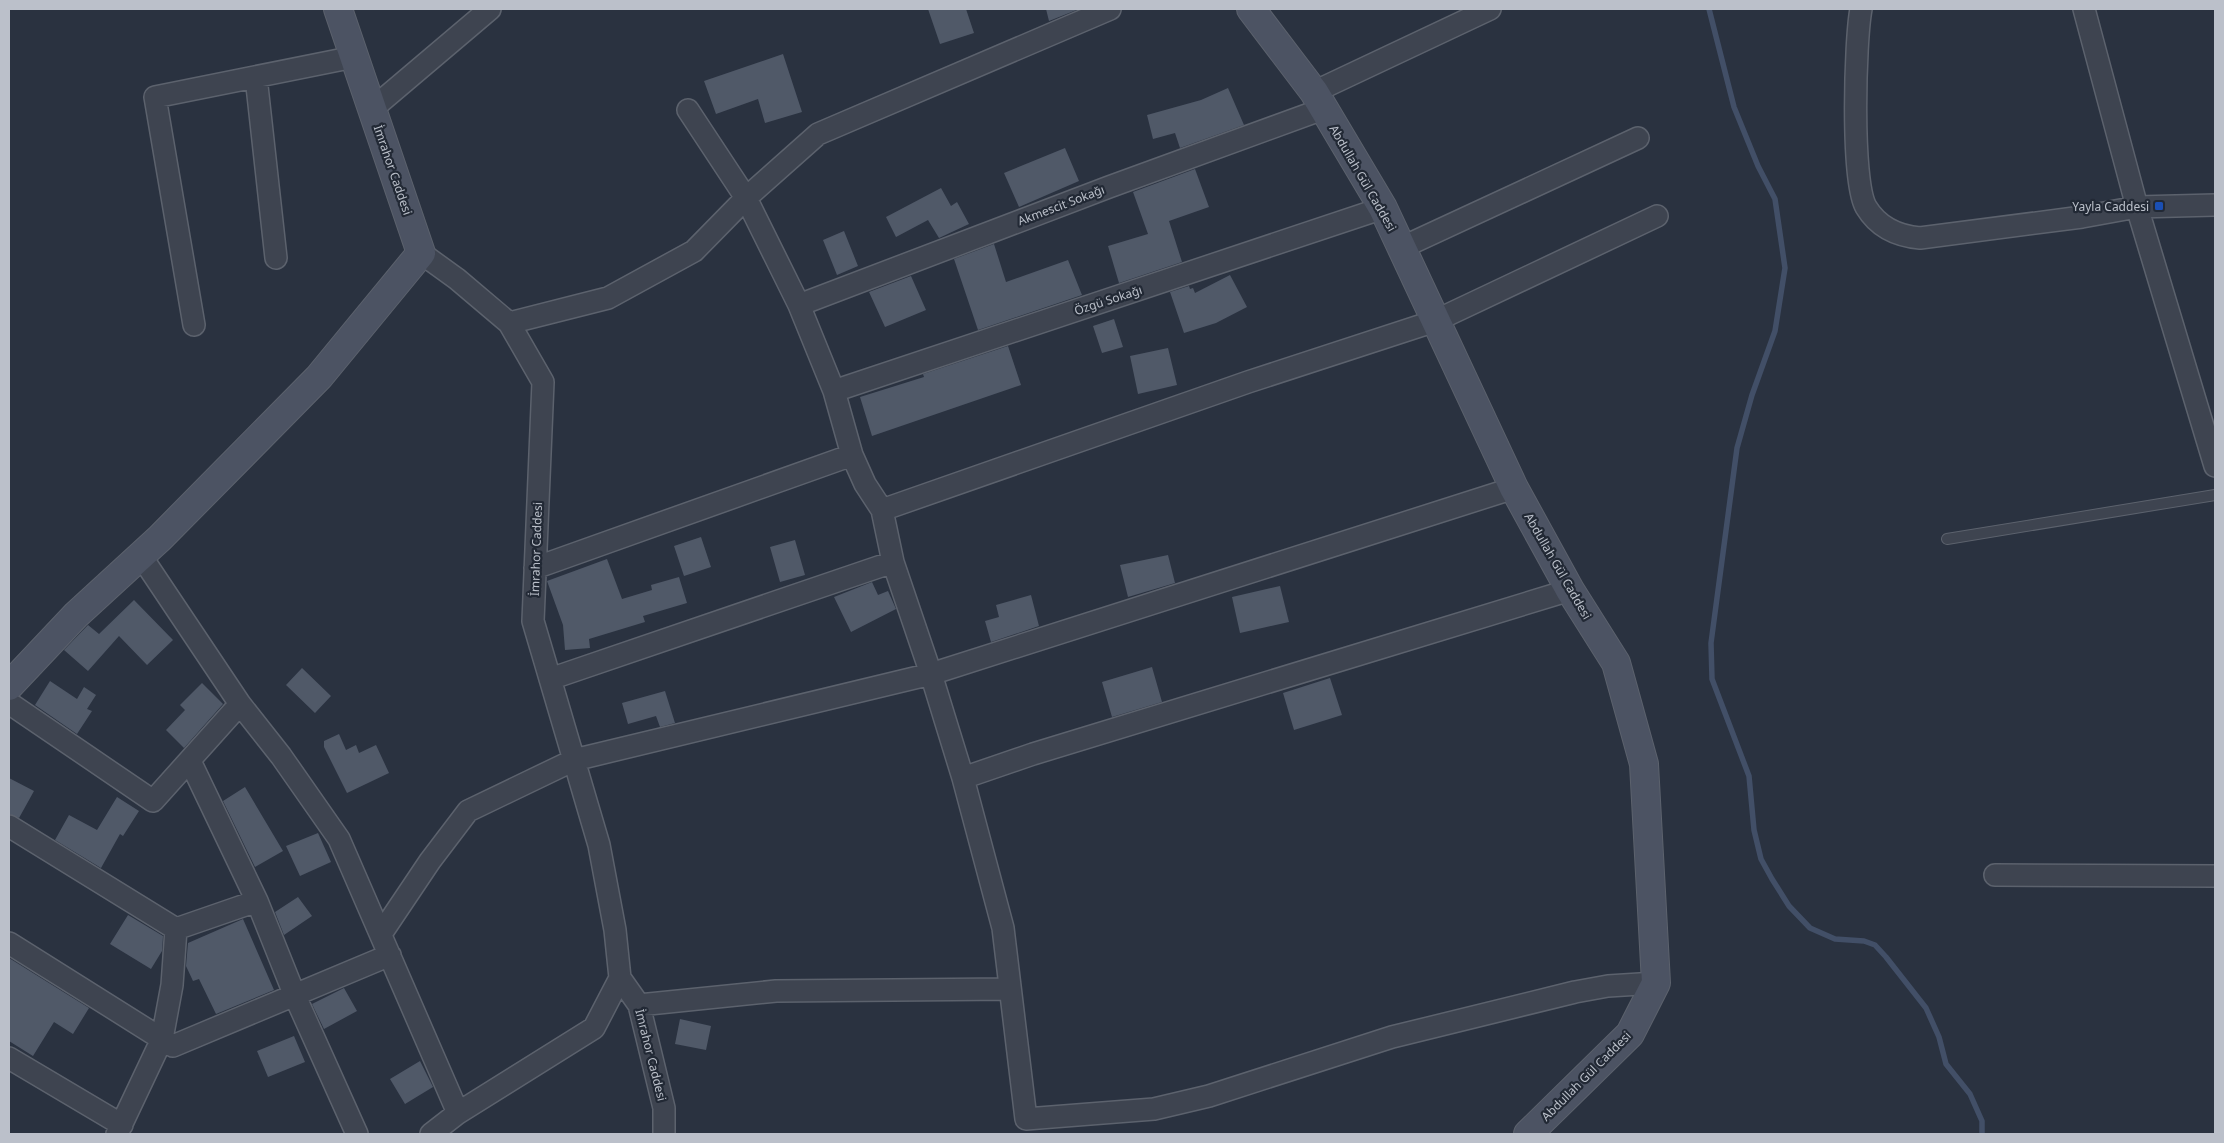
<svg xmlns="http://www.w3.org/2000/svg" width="2224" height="1143" font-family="'Noto Sans',sans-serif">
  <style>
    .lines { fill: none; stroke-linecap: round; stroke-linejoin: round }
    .stream { stroke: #424f67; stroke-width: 5.5 }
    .building { fill: #505968 }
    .lane-casing { stroke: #5c626d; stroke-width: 12 }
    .street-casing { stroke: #5c626d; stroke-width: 24 }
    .secondary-casing { stroke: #5c626d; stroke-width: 30 }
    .lane { stroke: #3e4450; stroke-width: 10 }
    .street { stroke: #3e4450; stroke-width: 21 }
    .secondary { stroke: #4c5363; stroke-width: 28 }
    .transit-dot { fill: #1a4fb4; stroke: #222935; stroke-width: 2 }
    .labels { text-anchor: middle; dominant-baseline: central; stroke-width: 4.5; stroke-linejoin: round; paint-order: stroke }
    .street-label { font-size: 12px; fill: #bbc0ca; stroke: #222935 }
    .poi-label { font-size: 12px; fill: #bbc0ca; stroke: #222935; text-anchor: end }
  </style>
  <rect width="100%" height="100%" fill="#2a3240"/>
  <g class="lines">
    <!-- stream -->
    <path class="stream" d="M1709,9L1734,107L1758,166L1775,199L1785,268L1775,331L1752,395L1737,448L1711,643L1712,679L1749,776L1754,830L1761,859L1772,879L1789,906L1810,928L1835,939L1864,941L1875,945L1886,957L1926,1008L1939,1037L1946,1064L1970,1094L1982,1121V1134"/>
  </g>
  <!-- building -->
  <path class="building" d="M928,9H966L974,33L940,44Z
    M1046,9H1079L1049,21Z
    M783,54L802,112L765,123L758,99L716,114L704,81Z
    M1228,88L1244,125L1180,148L1175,133L1153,139L1147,115L1201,100Z
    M1065,148L1079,181L1019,207L1004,173Z
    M1195,169L1209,207L1169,221L1182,262L1119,283L1108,246L1148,234L1133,192Z
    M941,188L951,206L957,202L969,224L939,238L928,220L896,237L886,217Z
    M844,231L858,266L837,275L823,240Z
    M994,244L1006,282L1068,260L1082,295L978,330L954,259Z
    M1230,275L1247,307L1216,323L1184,333L1170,292L1189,286L1190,289L1193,288L1195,293Z
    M911,276L926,310L885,327L869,292Z
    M1114,319L1123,347L1102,353L1093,326Z
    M1008,346L1021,385L872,436L860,397L924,377L923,374Z
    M1168,348L1177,385L1138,394L1130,356Z
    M701,537L711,567L684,576L674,546Z
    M795,540L805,575L780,582L770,547Z
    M1168,555L1175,583L1128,597L1120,565Z
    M607,559L622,599L652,590L651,585L679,577L687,603L643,616L645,622L589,639L590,648L565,650L563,625L547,581Z
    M872,582L878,595L888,591L896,609L851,632L834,597Z
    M1280,586L1289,622L1240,633L1232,597Z
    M1031,595L1039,626L991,642L985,621L999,617L996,605Z
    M134,600L173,640L147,665L119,636L88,671L64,650L88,625L99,634Z
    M1152,667L1162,702L1112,717L1102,682Z
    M302,668L331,696L315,713L286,685Z
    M1330,678L1342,715L1294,730L1283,693Z
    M50,681L77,699L84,687L96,695L87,709L92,711L77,734L35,705Z
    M202,683L223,704L184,748L166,730L185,710L180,705Z
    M665,691L675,723L660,727L656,716L628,724L622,703Z
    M339,734L346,750L356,745L359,753L376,745L389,773L347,793L324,747V741Z
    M9,778L34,791L19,818L9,814Z
    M245,787L283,851L255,867L223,801Z
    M117,797L139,811L123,836L120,834L101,868L55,840L69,815L97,830Z
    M318,833L331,862L300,876L286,846Z
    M298,897L312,916L284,935L275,912Z
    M128,915L163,936L162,951L151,969L110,944Z
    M243,919L274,990L216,1014L199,979L193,981L186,966L188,943Z
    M9,958L89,1008L73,1034L54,1022L33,1056L9,1041Z
    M344,988L357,1011L324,1029L312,1004Z
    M680,1019L711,1026L706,1050L675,1044Z
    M294,1036L305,1062L268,1077L257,1051Z
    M420,1061L433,1087L405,1104L390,1079Z"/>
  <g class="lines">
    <!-- lane casing -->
    <g class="lane-casing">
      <path id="lane" d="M1947,539L2215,495"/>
    </g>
    <!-- street casing -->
    <g class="street-casing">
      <path id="street" d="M1861,9C1855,41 1851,181 1866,207C1878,227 1897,236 1920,238L2082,217L2137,207L2215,205
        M2084,9L2137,207L2215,466
        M256,77L276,258
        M1314,92L1490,9
        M372,109L490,9
        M688,110L746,198L799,305L834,391L852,455L865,484L882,510L893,562L931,674L963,778L1003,928L1026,1119L1154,1109L1209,1096L1392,1037L1575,992L1608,986L1656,983
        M1401,248L1638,138
        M421,253L457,279L509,323L543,382L533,621L599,845L615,930L620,978L639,1005L664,1108V1134
        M799,305L1109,187L1323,109
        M509,323L608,298L694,251L746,198L818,134L1110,9
        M194,325L155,97L354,57
        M834,391L1383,208
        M882,510L1248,382L1435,321L1657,216
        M141,556L240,704L281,756L339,839L458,1113
        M535,568L852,455
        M550,679L893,562
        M9,703L153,801L240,704
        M190,761L257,901L295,996L357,1134
        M963,778L1033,754L1570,590
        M9,826L176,929L257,901
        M1995,875L2215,876
        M381,934L430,861L468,811L574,760L931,674L1514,488
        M9,943L173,1046L390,955
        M639,1005L776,991L1010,989
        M9,1058L122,1125
        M117,1134L162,1039L172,985L176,929
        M431,1134L458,1113L594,1028L620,978"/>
    </g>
    <!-- secondary casing -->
    <g class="secondary-casing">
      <path id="secondary" d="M1251,9L1314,92L1383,208L1514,488L1570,590L1616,663L1644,764L1656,983L1630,1034L1528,1134
        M9,686L76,615L160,538L319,377L421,253L338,9"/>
    </g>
    <!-- lane -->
    <use href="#lane" class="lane"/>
    <!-- street -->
    <use href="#street" class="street"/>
    <!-- secondary -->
    <use href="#secondary" class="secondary"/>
  </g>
  <!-- markers -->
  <rect class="transit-dot" x="2154" y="201" width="10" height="10" rx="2.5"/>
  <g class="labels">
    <!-- street labels -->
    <g class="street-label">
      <text transform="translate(393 170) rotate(71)">İmrahor Caddesi</text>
      <text transform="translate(1363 178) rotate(60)">Abdullah Gül Caddesi</text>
      <text transform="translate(1061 205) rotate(-21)">Akmescit Sokağı</text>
      <text transform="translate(1108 300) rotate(-18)">Özgü Sokağı</text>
      <text transform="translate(536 549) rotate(-88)">İmrahor Caddesi</text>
      <text transform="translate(1558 566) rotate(60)">Abdullah Gül Caddesi</text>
      <text transform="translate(651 1055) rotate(76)">İmrahor Caddesi</text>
      <text transform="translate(1586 1076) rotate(-45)">Abdullah Gül Caddesi</text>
    </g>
    <!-- poi labels -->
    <g class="poi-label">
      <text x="2149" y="206">Yayla Caddesi</text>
    </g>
  </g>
  <!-- border -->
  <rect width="2224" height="1143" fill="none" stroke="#bbc0ca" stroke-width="20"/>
</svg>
